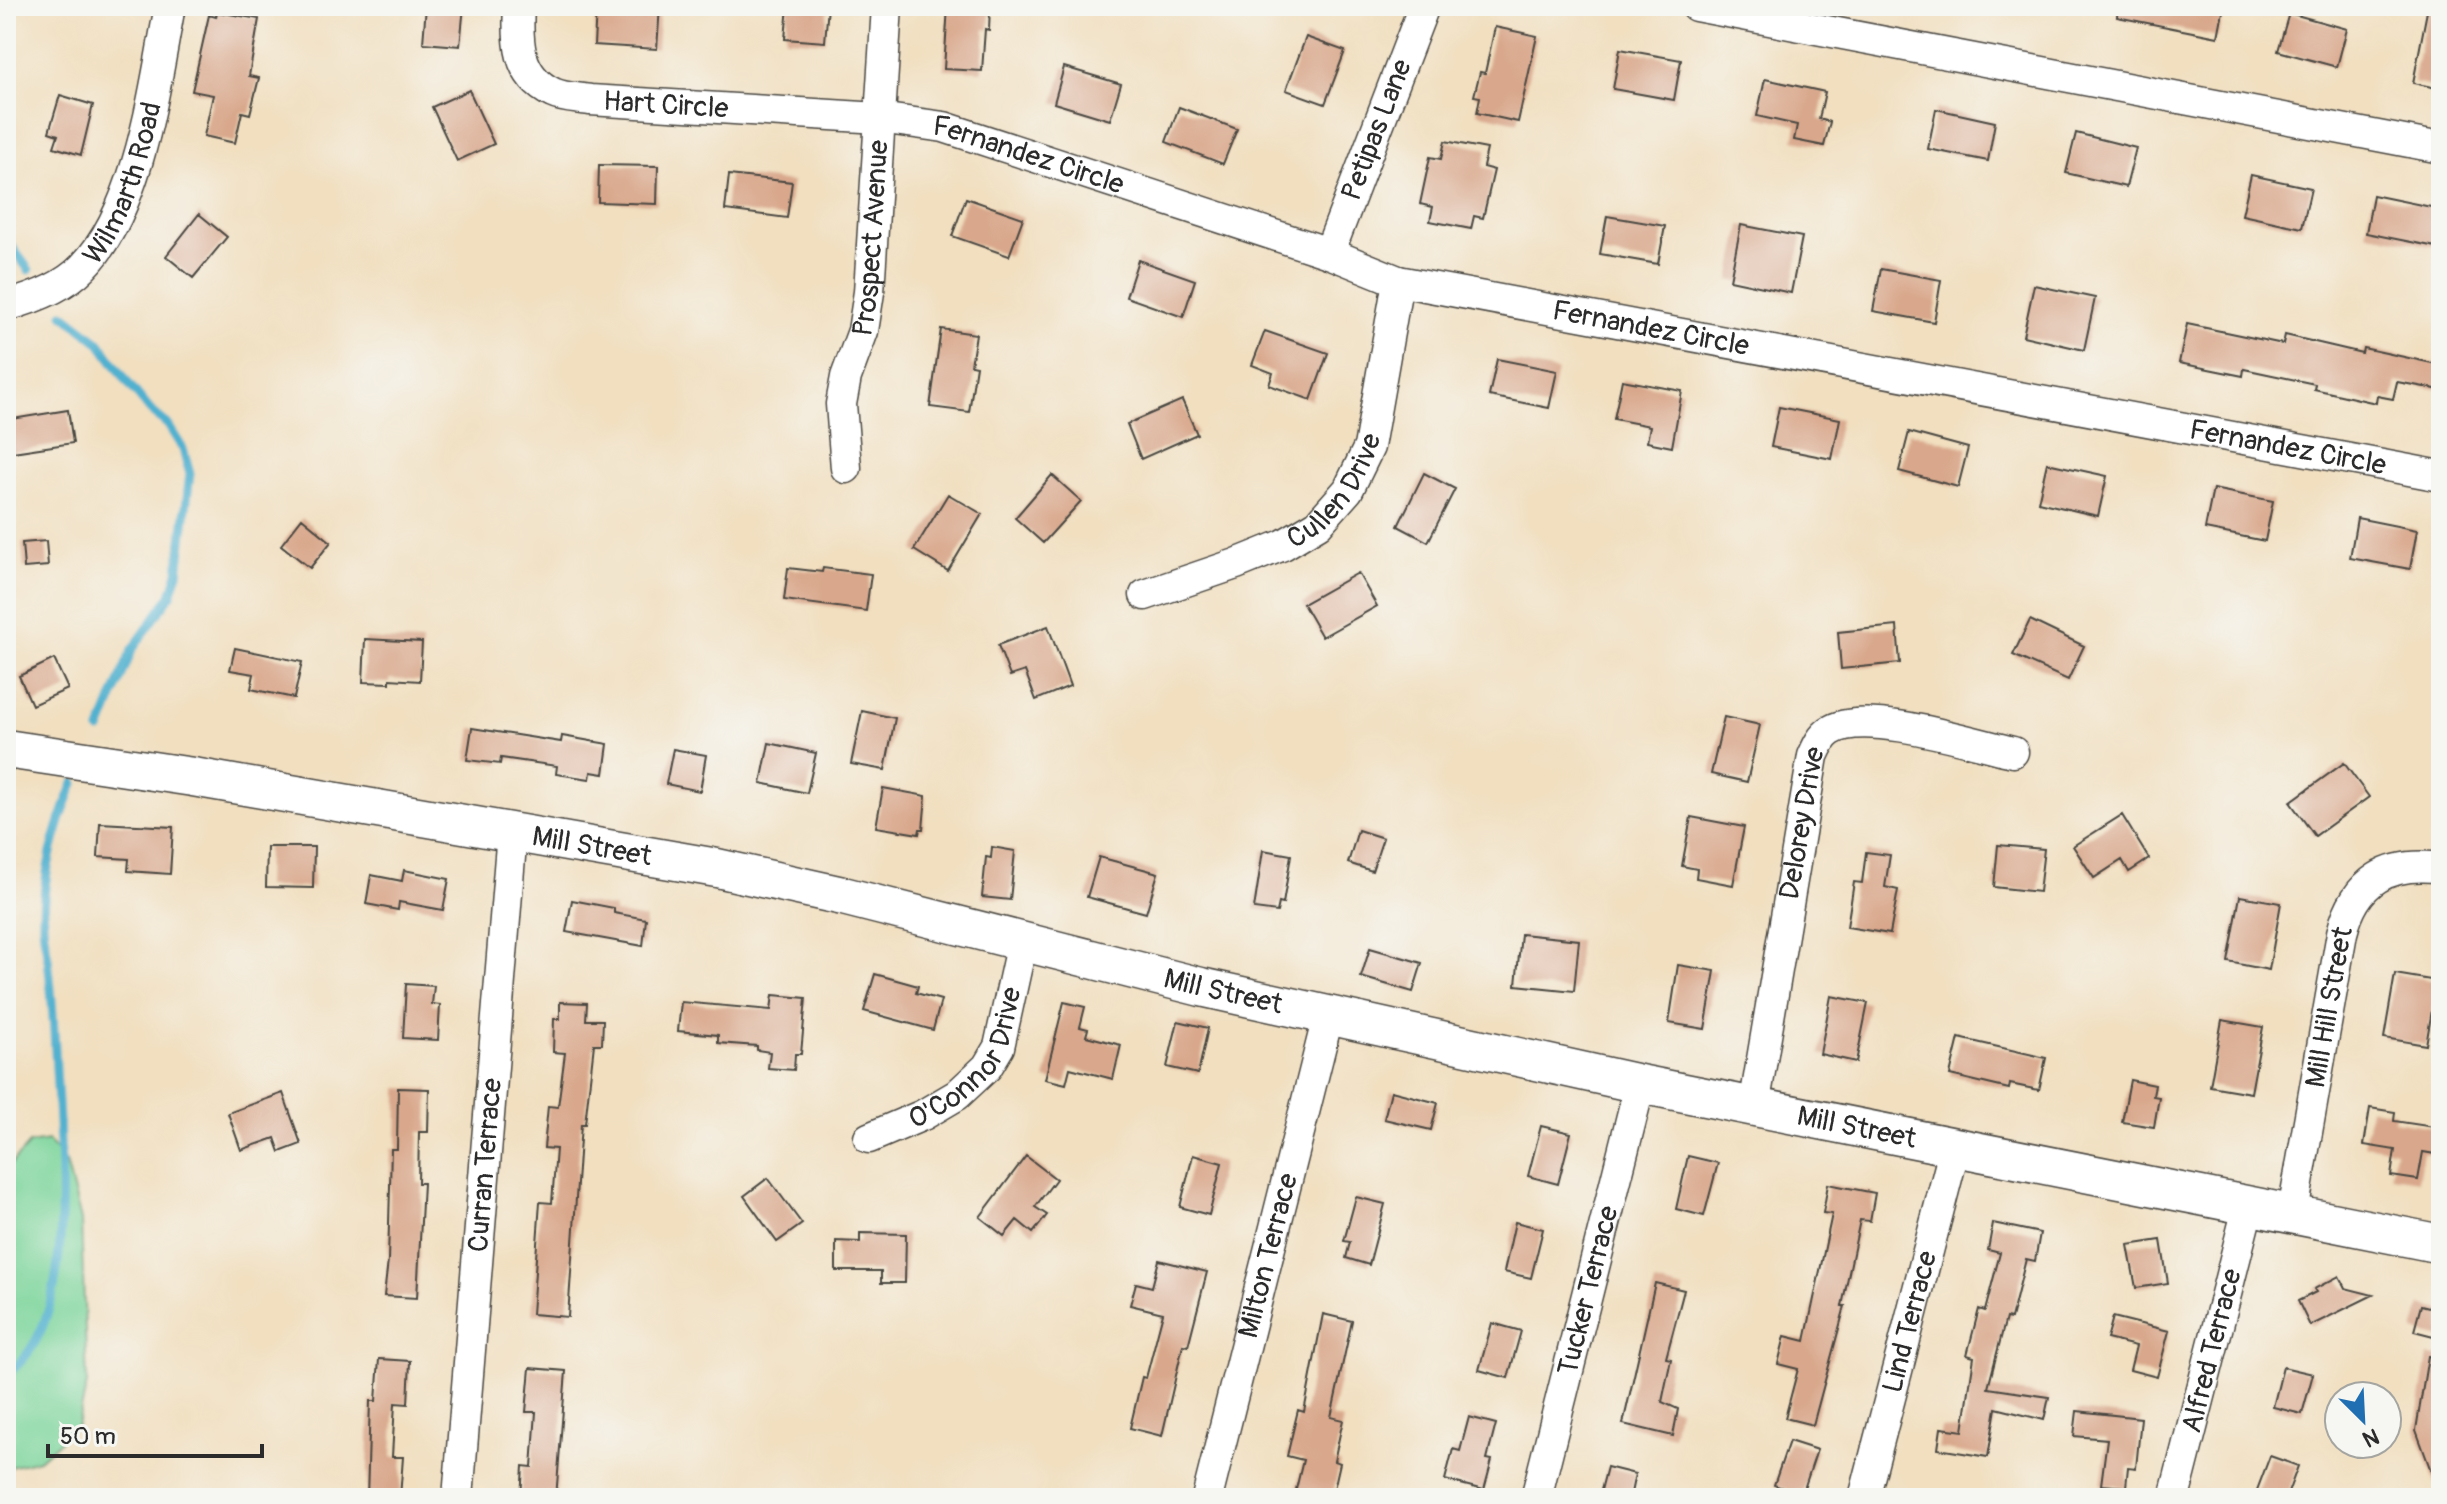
<svg xmlns="http://www.w3.org/2000/svg" width="2447" height="1504" font-family="Pangolin,sans-serif">
  <style>
    .green { fill: #7ad49a; stroke: #528062; stroke-width: 2 }
    .lines { fill: none; stroke-linecap: round; stroke-linejoin: round }
    .stream { stroke: #51b1cf; stroke-width: 9 }
    .building { fill: #d9a88c }
    .minor-casing { stroke: #494641; stroke-width: 33 }
    .tertiary-casing { stroke: #494641; stroke-width: 41 }
    .minor { stroke: #fff; stroke-width: 30 }
    .tertiary { stroke: #fff; stroke-width: 38 }
    .labels { text-anchor: middle; dominant-baseline: central; stroke-width: 7; stroke-linejoin: round; paint-order: stroke }
    .street-label { font-size: 28px; fill: #2b2b2b; stroke: #f6f6f2 }
  </style>
  <rect width="100%" height="100%" fill="#f6f6f2"/>
  <filter id="ink" filterUnits="userSpaceOnUse"><feTurbulence type="fractalNoise" baseFrequency=".0125" numOctaves="2"/><feDisplacementMap in="SourceGraphic" scale="16" xChannelSelector="R" yChannelSelector="G"/><feConvolveMatrix kernelMatrix="1 2 1 2 8 2 1 2 1" color-interpolation-filters="sRGB"/></filter>
  <filter id="wash" filterUnits="userSpaceOnUse"><feTurbulence type="fractalNoise" baseFrequency=".006" numOctaves="4" result="noise"/><feDisplacementMap in="SourceGraphic" scale="32" xChannelSelector="R" yChannelSelector="G"/><feGaussianBlur stdDeviation="1.8" result="paint"/><feColorMatrix in="noise" values="0 0 0 0 0 0 0 0 0 0 0 0 0 0 0 0 0 1.4 0 .05"/><feComposite in="paint" operator="in"/></filter>
  <g filter="url(#wash)">
    <rect width="100%" height="100%" fill="#f1dfc0"/>
    <!-- green -->
    <path class="green" d="M48,1141L66,1162L81,1220L87,1384L77,1426L39,1460L6,1468V1170L29,1144Z"/>
    <g class="lines">
      <!-- stream -->
      <path class="stream" d="M6,239L29,270
        M63,314L99,342L129,384L150,410L168,425L183,449L190,474L178,573L171,595L132,650L100,730
        M6,1374C76,1329 61,1175 58,1102C55,1058 54,1013 49,968C48,954 44,940 43,926C42,874 55,830 74,783"/>
    </g>
    <g id="blocks">
      <!-- building -->
      <path class="building" d="M426,6H464L460,46L423,43Z
        M608,6H660L657,49L594,45L596,8H607Z
        M788,6H828L825,42L785,39Z
        M948,6H990L989,30L985,29L982,71L944,69Z
        M2118,6H2224L2218,37L2117,17Z
        M2428,6H2441V89L2413,83Z
        M217,12L259,19L249,76L259,78L250,114L242,112L235,143L204,136L213,95L192,91L209,15L216,17Z
        M2289,13L2347,29L2337,67L2278,51Z
        M1495,27L1537,36L1518,122L1477,113L1480,97L1474,96L1480,72L1485,73Z
        M1306,37L1345,51L1325,104L1286,90Z
        M1620,49L1681,60L1674,100L1613,89Z
        M1064,67L1121,84L1110,120L1054,103Z
        M1765,79L1825,92L1819,119L1830,122L1824,146L1794,140L1797,125L1757,116Z
        M469,90L494,144L457,161L432,107Z
        M60,95L93,105L81,155L54,147L58,135L49,132Z
        M1179,107L1237,129L1223,164L1166,142Z
        M1936,109L1995,122L1988,161L1928,149Z
        M2076,133L2136,148L2126,187L2066,173Z
        M1445,141L1487,149L1483,167L1494,170L1483,218L1474,216L1471,229L1430,221L1433,207L1420,204L1430,157L1441,159Z
        M599,165L658,166L657,204L598,202Z
        M729,175L792,182L787,218L725,210Z
        M2251,175L2311,188L2302,228L2242,215Z
        M2373,195L2441,209V248L2366,233Z
        M966,198L1023,218L1009,256L952,236Z
        M199,214L227,237L193,278L166,256Z
        M1607,216L1665,226L1658,264L1600,254Z
        M1741,225L1802,237L1791,293L1730,280Z
        M1138,260L1195,280L1183,317L1126,297Z
        M1881,269L1941,280L1934,322L1873,311Z
        M2034,285L2095,298L2084,350L2023,336Z
        M2187,324L2283,344L2285,335L2362,353L2363,348L2441,365V390L2397,382L2393,399L2377,396L2376,403L2314,389L2315,384L2244,369L2243,376L2179,363Z
        M941,329L976,334L971,365L976,366L969,412L930,407Z
        M1265,331L1328,353L1311,400L1269,385L1273,373L1252,365Z
        M1497,359L1557,371L1549,408L1489,396Z
        M1622,380L1682,391L1672,447L1647,442L1650,426L1614,419Z
        M1182,400L1197,434L1141,459L1127,424Z
        M1779,407L1840,419L1832,459L1771,447Z
        M68,410L73,443L6,453V420Z
        M1909,432L1968,448L1958,487L1899,471Z
        M2047,463L2107,476L2098,516L2038,502Z
        M1424,473L1455,489L1428,542L1398,526Z
        M1052,475L1081,501L1043,543L1015,518Z
        M2213,489L2273,501L2265,541L2205,529Z
        M948,494L982,514L948,571L914,550Z
        M302,518L331,542L310,568L281,545Z
        M2357,518L2417,530L2410,569L2350,558Z
        M46,541L48,566L24,568L22,543Z
        M788,568L822,572L823,568L871,574L866,611L784,600Z
        M1358,573L1377,606L1322,637L1303,604Z
        M2030,620L2084,646L2068,680L2013,655Z
        M1048,626L1070,686L1036,700L1025,671L1010,676L998,645Z
        M1897,626L1900,663L1841,669L1838,632Z
        M365,639L422,642L420,681L390,679V683L363,682Z
        M235,648L302,662L294,698L251,689L254,674L230,670Z
        M54,659L68,689L32,705L19,676Z
        M862,711L895,718L885,770L851,764Z
        M1724,717L1760,725L1747,782L1711,774Z
        M472,728L561,742L562,736L608,744L604,774L591,772L590,779L556,774L557,766L501,758L500,764L467,760Z
        M769,743L816,753L807,793L761,783Z
        M673,749L706,755L700,791L666,784Z
        M2344,763L2369,797L2315,836L2290,802Z
        M883,788L926,796L923,829H920L919,834L876,827Z
        M2122,815L2149,859L2129,872L2122,860L2094,878L2073,846Z
        M1691,817L1744,827L1733,885L1696,878L1697,869L1682,866Z
        M100,823L173,827L170,874L128,871L129,859L98,857Z
        M1358,830L1383,838L1372,871L1348,863Z
        M1998,845L2044,849L2039,892L1994,887Z
        M267,847H314L313,888L266,887Z
        M992,847L1015,851L1010,900L982,897L986,857L991,858Z
        M1263,850L1291,855L1283,904L1279,903L1277,912L1254,909Z
        M1866,852L1890,855L1885,887L1898,890L1890,934L1847,927L1854,882L1862,883Z
        M1099,857L1158,873L1146,913L1087,897Z
        M404,870L449,879L443,910L399,902L398,910L366,904L371,875L402,881Z
        M2240,896L2281,903L2269,970L2228,962Z
        M572,900L614,908V913L646,919L643,946L566,932Z
        M1521,934L1579,940L1574,991L1516,985Z
        M1370,948L1422,963L1413,992L1361,977Z
        M1678,965L1715,971L1705,1029L1669,1023Z
        M875,974L918,986L916,993L941,1000L933,1030L864,1011Z
        M2395,974L2437,981L2426,1045L2384,1038Z
        M406,984L434,986L432,1004L440,1005L438,1040L403,1038Z
        M773,995L806,998L801,1054H795L794,1070L768,1068L770,1052L757,1050V1046L718,1043V1035L678,1031L681,1002L771,1010Z
        M1831,996L1868,1003L1856,1062L1820,1054Z
        M560,1002L587,1003L586,1020H603L602,1044H594L585,1124H581L568,1317L532,1314L540,1202L552,1203L556,1149L544,1148L548,1106L558,1107L565,1053L553,1052L554,1019H560Z
        M1064,1002L1085,1007L1080,1027L1088,1029L1086,1036L1121,1045L1113,1079L1070,1068L1066,1084L1045,1079Z
        M2222,1020L2263,1027L2251,1093L2210,1086Z
        M1178,1021L1208,1028L1198,1074L1167,1067Z
        M1959,1038L2046,1058L2039,1090L2010,1084L2009,1089L1950,1075Z
        M2130,1080L2155,1085L2153,1096L2159,1097L2154,1127L2122,1122Z
        M398,1088L429,1089L428,1132H419L418,1183H423L417,1298L384,1296L388,1261L391,1149H397Z
        M1391,1091L1438,1103L1431,1130L1384,1119Z
        M283,1093L301,1144L280,1152L275,1138L241,1150L228,1113Z
        M2370,1108L2395,1112L2394,1121L2441,1128V1155L2423,1152L2418,1180L2391,1176L2395,1150L2364,1145Z
        M1541,1126L1571,1133L1558,1184L1528,1176Z
        M1193,1155L1222,1163L1209,1215L1180,1207Z
        M1026,1156L1056,1179L1035,1207L1047,1215L1033,1233L1017,1220L1004,1236L980,1217Z
        M1688,1156L1718,1163L1704,1216L1676,1209Z
        M768,1178L802,1224L777,1242L744,1196Z
        M1828,1184L1875,1193L1870,1221L1860,1220L1842,1306H1845L1813,1425L1785,1418L1798,1369L1778,1364L1785,1336L1805,1341L1832,1214L1823,1213Z
        M1356,1197L1385,1204L1369,1265L1346,1258L1350,1242L1344,1241Z
        M1515,1222L1543,1229L1531,1278L1504,1272Z
        M1993,1223L2040,1233L2035,1261L2026,1259L2011,1319L2006,1318L1988,1388L2049,1397L2044,1420L1996,1408L1988,1457L1938,1449L1941,1428L1963,1431L1974,1357L1967,1355L1979,1309L1985,1311L2000,1253L1988,1250Z
        M860,1233L906,1234L905,1283H881V1271H836V1241L860,1242Z
        M2161,1240L2168,1283L2136,1288L2128,1245Z
        M1159,1260L1207,1272L1188,1346L1183,1345L1162,1436L1130,1428L1142,1377L1146,1378L1163,1313L1130,1305L1136,1283L1152,1287Z
        M2339,1276L2345,1288L2373,1295L2310,1326L2298,1301L2316,1292L2314,1289Z
        M1655,1283L1684,1290L1666,1358L1671,1359L1662,1402L1678,1409L1673,1436L1623,1424Z
        M2421,1305L2441,1310V1338L2414,1331Z
        M1323,1314L1352,1321L1331,1417L1343,1420L1334,1461L1340,1463L1332,1498H1294L1303,1460L1287,1456L1298,1410L1304,1412Z
        M2113,1317L2169,1331L2157,1377L2130,1370L2136,1346L2107,1339Z
        M1492,1323L1521,1331L1508,1378L1479,1370Z
        M2428,1356L2441,1357V1490H2438L2416,1430Z
        M379,1359L410,1361L408,1404L395,1403L392,1457H403L400,1498H367L370,1401H376Z
        M2283,1367L2313,1374L2302,1414L2273,1407Z
        M530,1368L566,1371L556,1498H521L523,1466L532,1467L536,1412H526Z
        M2077,1411L2141,1418L2136,1468L2128,1467L2126,1487L2101,1485L2107,1439L2074,1436Z
        M1469,1417L1496,1424L1487,1459L1492,1460L1484,1490L1445,1480L1453,1449L1460,1451Z
        M1789,1441L1817,1450L1802,1495L1774,1485Z
        M2270,1456L2298,1466L2286,1498H2254Z
        M1607,1467L1635,1474L1630,1498H1599Z"/>
    </g>
  </g>
  <g filter="url(#ink)">
    <use href="#blocks" fill-opacity="0" stroke="#494641" stroke-width="2"/>
    <g class="lines">
      <!-- minor casing -->
      <g class="minor-casing">
        <g id="minor">
          <path id="s1" d="M519,6C517,40 517,76 553,93C563,98 579,98 590,100L879,118L944,127L1329,253L1398,281L2441,476"/>
          <path d="M1696,6L2441,148"/>
          <path id="s2" d="M1329,253L1424,6"/>
          <path id="s3" d="M6,306C32,299 64,287 83,267C140,209 155,84 170,6"/>
          <path id="s4" d="M846,468L841,404L846,377L863,331L869,292L887,6"/>
          <path id="s5" d="M1145,595L1236,564L1283,545L1318,524L1348,490L1369,447L1398,281"/>
          <path id="s6" d="M1754,1107L1813,756C1817,747 1821,737 1830,731C1863,708 1973,743 2013,752"/>
          <path id="s7" d="M869,1138L923,1115L957,1095L987,1067L999,1047L1022,942"/>
          <path id="s8" d="M2293,1212L2342,933C2355,880 2389,861 2441,868"/>
          <path id="s9" d="M458,1498L512,832"/>
          <path id="s10" d="M1207,1498L1329,1013"/>
          <path id="s11" d="M1536,1498L1640,1084"/>
          <path id="s12" d="M1864,1498L1955,1147"/>
          <path id="s13" d="M2174,1498L2249,1204"/>
        </g>
      </g>
      <!-- tertiary casing -->
      <g class="tertiary-casing">
        <g id="tertiary">
          <path id="s14" d="M6,749L193,777L717,868L843,896L1201,987L1640,1084L2441,1244"/>
        </g>
      </g>
      <!-- minor -->
      <use href="#minor" class="minor"/>
      <!-- tertiary -->
      <use href="#tertiary" class="tertiary"/>
    </g>
  </g>
  <g class="labels">
    <!-- street labels -->
    <g class="street-label">
      <text stroke="none"><textPath href="#s1" startOffset="214">Hart Circle</textPath></text>
      <text stroke="none"><textPath href="#s2" startOffset="132">Petipas Lane</textPath></text>
      <text stroke="none"><textPath href="#s1" startOffset="582">Fernandez Circle</textPath></text>
      <text stroke="none"><textPath href="#s3" startOffset="182">Wilmarth Road</textPath></text>
      <text stroke="none"><textPath href="#s4" startOffset="234">Prospect Avenue</textPath></text>
      <text stroke="none"><textPath href="#s1" startOffset="1230">Fernandez Circle</textPath></text>
      <text stroke="none"><textPath href="#s1" startOffset="1878">Fernandez Circle</textPath></text>
      <text stroke="none"><textPath href="#s5" startOffset="224">Cullen Drive</textPath></text>
      <text stroke="none"><textPath href="#s6" startOffset="288">Delorey Drive</textPath></text>
      <text stroke="none"><textPath href="#s14" startOffset="594">Mill Street</textPath></text>
      <text stroke="none"><textPath href="#s14" startOffset="1242">Mill Street</textPath></text>
      <text stroke="none"><textPath href="#s8" startOffset="208">Mill Hill Street</textPath></text>
      <text stroke="none"><textPath href="#s7" startOffset="134">O'Connor Drive</textPath></text>
      <text stroke="none"><textPath href="#s14" startOffset="1890">Mill Street</textPath></text>
      <text stroke="none"><textPath href="#s9" startOffset="334">Curran Terrace</textPath></text>
      <text stroke="none"><textPath href="#s10" startOffset="250">Milton Terrace</textPath></text>
      <text stroke="none"><textPath href="#s11" startOffset="214">Tucker Terrace</textPath></text>
      <text stroke="none"><textPath href="#s12" startOffset="182">Lind Terrace</textPath></text>
      <text stroke="none"><textPath href="#s13" startOffset="152">Alfred Terrace</textPath></text>
    </g>
  </g>
  <!-- margin -->
  <rect width="2447" height="1504" fill="none" stroke="#f6f6f2" stroke-width="32"/>
  <!-- north arrow -->
  <g transform="translate(2363 1420) rotate(156)"><circle r="38" fill="#f6f6f2" stroke="#a5a5a2" stroke-width="2"/>
  <path d="M0-6L14 30L0 20L-14 30Z" fill="#1f6fb2"/>
  <text y="-12" font-size="22" font-weight="bold" text-anchor="middle" fill="#2b2b2b">N</text>
  </g>
  <!-- scale -->
  <path d="M48 1444v12h214v-12" fill="none" stroke="#2b2b2b" stroke-width="4"/>
  <text x="60" y="1444" font-size="24" fill="#2b2b2b" stroke="#f6f6f2" stroke-width="6" paint-order="stroke">50 m</text>
</svg>
